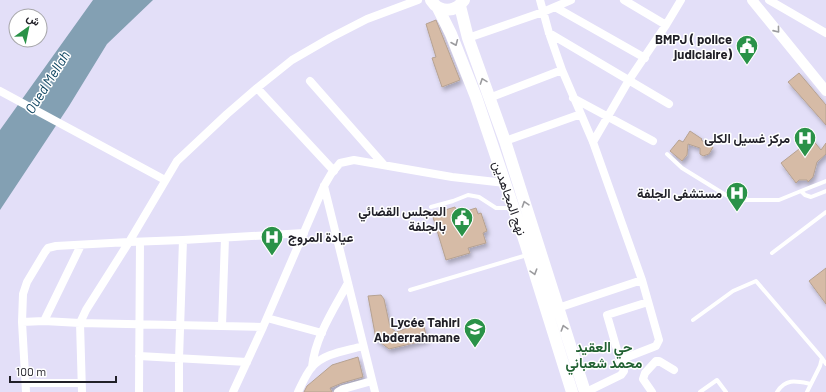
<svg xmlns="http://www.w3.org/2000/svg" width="826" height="392" font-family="Barlow,Vazirmatn,sans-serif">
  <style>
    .water { fill: #83a0b3 }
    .building { fill: #d6bba6; stroke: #b6a292; filter: url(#shadow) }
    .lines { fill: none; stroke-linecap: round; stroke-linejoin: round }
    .service { stroke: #fff; stroke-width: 4 }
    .minor { stroke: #fff; stroke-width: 8 }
    .tertiary { stroke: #fff; stroke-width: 10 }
    .secondary { stroke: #fff; stroke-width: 12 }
    .oneway { stroke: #9b9b9e }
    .labels { text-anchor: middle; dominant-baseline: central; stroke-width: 3; stroke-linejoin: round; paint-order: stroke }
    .poi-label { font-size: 13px; font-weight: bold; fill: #212028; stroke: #fff; text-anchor: end }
    .street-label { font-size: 13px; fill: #212028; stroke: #fff }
    .water-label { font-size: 14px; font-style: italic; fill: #0c435f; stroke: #fff }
    .neighbourhood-label { font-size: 14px; font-weight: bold; fill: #206031; stroke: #fff }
  </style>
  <defs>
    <filter id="shadow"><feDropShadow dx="2" dy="3.5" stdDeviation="2" flood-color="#0004"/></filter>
  </defs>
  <rect width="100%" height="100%" fill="#e3dff8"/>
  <!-- water -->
  <path class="water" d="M93,0H153L107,44L69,106L0,210V130Z"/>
  <!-- building -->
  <path class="building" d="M436,20L460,80L442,87L432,58L436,57L426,24Z
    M799,73L826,105V125L788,82Z
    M690,131L702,139L701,140L713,147L709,154L703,156L700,154V148L688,144L687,155L682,161L670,151L679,140L683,142Z
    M812,139L821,150L826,143V154L817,162L813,177L808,182L807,180H799L796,183L781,163Z
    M455,207L457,214L476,208L478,214L481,213L487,231L483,233L486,243L468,248L470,253L446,260L432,214Z
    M826,268V304L809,281Z
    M381,295L384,299L390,327L396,332L419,324L424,326L427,340L389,349L376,339L368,296Z
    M358,357L363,377L342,383L330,388L332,392H304L307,386L332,365Z"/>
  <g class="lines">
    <!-- service -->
    <path class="service" d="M667,154L682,168L729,197L746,200H779L801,191
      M826,181L801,191L805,195L811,197L826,191
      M431,207L453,201L468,195L479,197L496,208H513
      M772,253L826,212
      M410,290L527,255
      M693,320L733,291L756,281L822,358L820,366L807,392
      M822,358L826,364
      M700,392L717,380L726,392
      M777,392C786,378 796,381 811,384"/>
    <!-- minor -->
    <path class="minor" d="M540,0L549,33L562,70L593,142L642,280L659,340L656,346L620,360L624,371L621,375L586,392
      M769,0L826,33
      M555,7L645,58
      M666,25L681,0
      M549,33L669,104
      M468,38L543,12L571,0
      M310,81L384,165
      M257,88L334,171
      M0,91L165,180
      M489,98L562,70
      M573,98L653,141
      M505,141L581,114
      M593,142L629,80L666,25L624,0
      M324,186L375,392
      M304,233L183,240L129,242L177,161L227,114L257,88L292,60L330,38L367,19L418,0
      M81,245L44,321L80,323L263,327
      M558,308L642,280
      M267,318L322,333
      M22,322L44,321
      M222,326L225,238
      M139,356L247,362
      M620,360L607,315L648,302
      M312,367C315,337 334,309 348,283
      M26,383H81
      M26,392L22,322L23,294L27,282L45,252L48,248L56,246L129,242L86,310L80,323L82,392
      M139,392L140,242
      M179,392V359L183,240
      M233,392L263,327L324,186L331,174L340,163L354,160L452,177L505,183
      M298,392C302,384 306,374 312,367C324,353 346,351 363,346
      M338,392L343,389L372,381
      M652,392L643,379L645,373L656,361H659L674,370"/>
    <!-- tertiary -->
    <path class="tertiary" d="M752,0L826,91"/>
    <!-- secondary -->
    <path class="secondary" d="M431,0C439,13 455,13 464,0
      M460,6L468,38L505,141L585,392
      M438,8L451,34L476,97L525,242L572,392"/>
  </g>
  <!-- one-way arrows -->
  <defs><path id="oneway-chevron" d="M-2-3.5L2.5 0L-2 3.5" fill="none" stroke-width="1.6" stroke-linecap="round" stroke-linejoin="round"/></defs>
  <g class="oneway">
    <use href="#oneway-chevron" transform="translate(777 30) rotate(51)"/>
    <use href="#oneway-chevron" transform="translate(455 43) rotate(67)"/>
    <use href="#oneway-chevron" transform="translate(483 81) rotate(-110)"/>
    <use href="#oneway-chevron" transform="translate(525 204) rotate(-108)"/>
    <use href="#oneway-chevron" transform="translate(534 272) rotate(73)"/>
    <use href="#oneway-chevron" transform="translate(564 328) rotate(-107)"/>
  </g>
  <!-- icons -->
  <defs>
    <g id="civic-pin" transform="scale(1.15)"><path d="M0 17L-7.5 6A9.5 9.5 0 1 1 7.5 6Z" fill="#2a9248" stroke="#fff"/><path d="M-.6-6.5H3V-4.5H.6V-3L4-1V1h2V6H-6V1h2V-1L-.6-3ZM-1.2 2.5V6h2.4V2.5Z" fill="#fff"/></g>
    <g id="hospital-pin" transform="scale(1.15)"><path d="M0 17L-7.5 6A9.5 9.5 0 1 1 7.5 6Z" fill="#2a9248" stroke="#fff"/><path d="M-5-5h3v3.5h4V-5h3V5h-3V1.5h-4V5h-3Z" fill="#fff"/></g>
    <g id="school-pin" transform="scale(1.15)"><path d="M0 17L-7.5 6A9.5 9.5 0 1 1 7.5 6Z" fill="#2a9248" stroke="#fff"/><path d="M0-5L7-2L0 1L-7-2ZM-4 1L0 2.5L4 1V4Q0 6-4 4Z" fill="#fff"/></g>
  </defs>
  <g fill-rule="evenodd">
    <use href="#civic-pin" x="747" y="46"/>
    <use href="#hospital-pin" x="805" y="138"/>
    <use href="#hospital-pin" x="737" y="193"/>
    <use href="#civic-pin" x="462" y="218"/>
    <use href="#hospital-pin" x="272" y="237"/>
    <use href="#school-pin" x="475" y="329"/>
  </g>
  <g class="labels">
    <!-- poi labels -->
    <g class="poi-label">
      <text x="732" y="39">BMPJ ( police<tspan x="732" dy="15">judiciaire)</tspan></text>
      <text x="790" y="138">مركز غسيل الكلى</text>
      <text x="722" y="193">مستشفى الجلفة</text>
      <text x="446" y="211">المجلس القضائي<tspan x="446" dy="15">بالجلفة</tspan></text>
      <text x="288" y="237" text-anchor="start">عيادة المروج</text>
      <text x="460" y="322">Lycée Tahiri<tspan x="460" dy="15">Abderrahmane</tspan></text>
    </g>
    <!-- street labels -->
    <g class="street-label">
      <text transform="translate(510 198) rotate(71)">نهج المجاهدين</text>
    </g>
    <!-- water labels -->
    <g class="water-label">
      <text transform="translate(47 82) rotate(-58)">Oued Mellah</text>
    </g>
    <!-- neighbourhood labels -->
    <g class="neighbourhood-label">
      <text x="604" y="346">حي العقيد<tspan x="604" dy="16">محمد شعباني</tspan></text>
    </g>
  </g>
  <!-- north arrow -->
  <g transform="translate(28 28) rotate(33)"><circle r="19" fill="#ffffff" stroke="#a6a6a9"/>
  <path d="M0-3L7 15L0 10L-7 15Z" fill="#2a9248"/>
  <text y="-6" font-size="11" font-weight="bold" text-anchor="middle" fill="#212028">ش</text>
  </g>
  <!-- scale -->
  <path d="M10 376v6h106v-6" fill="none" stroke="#212028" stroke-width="2"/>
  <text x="16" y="376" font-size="12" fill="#212028" stroke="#ffffff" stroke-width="3" paint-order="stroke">100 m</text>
</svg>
